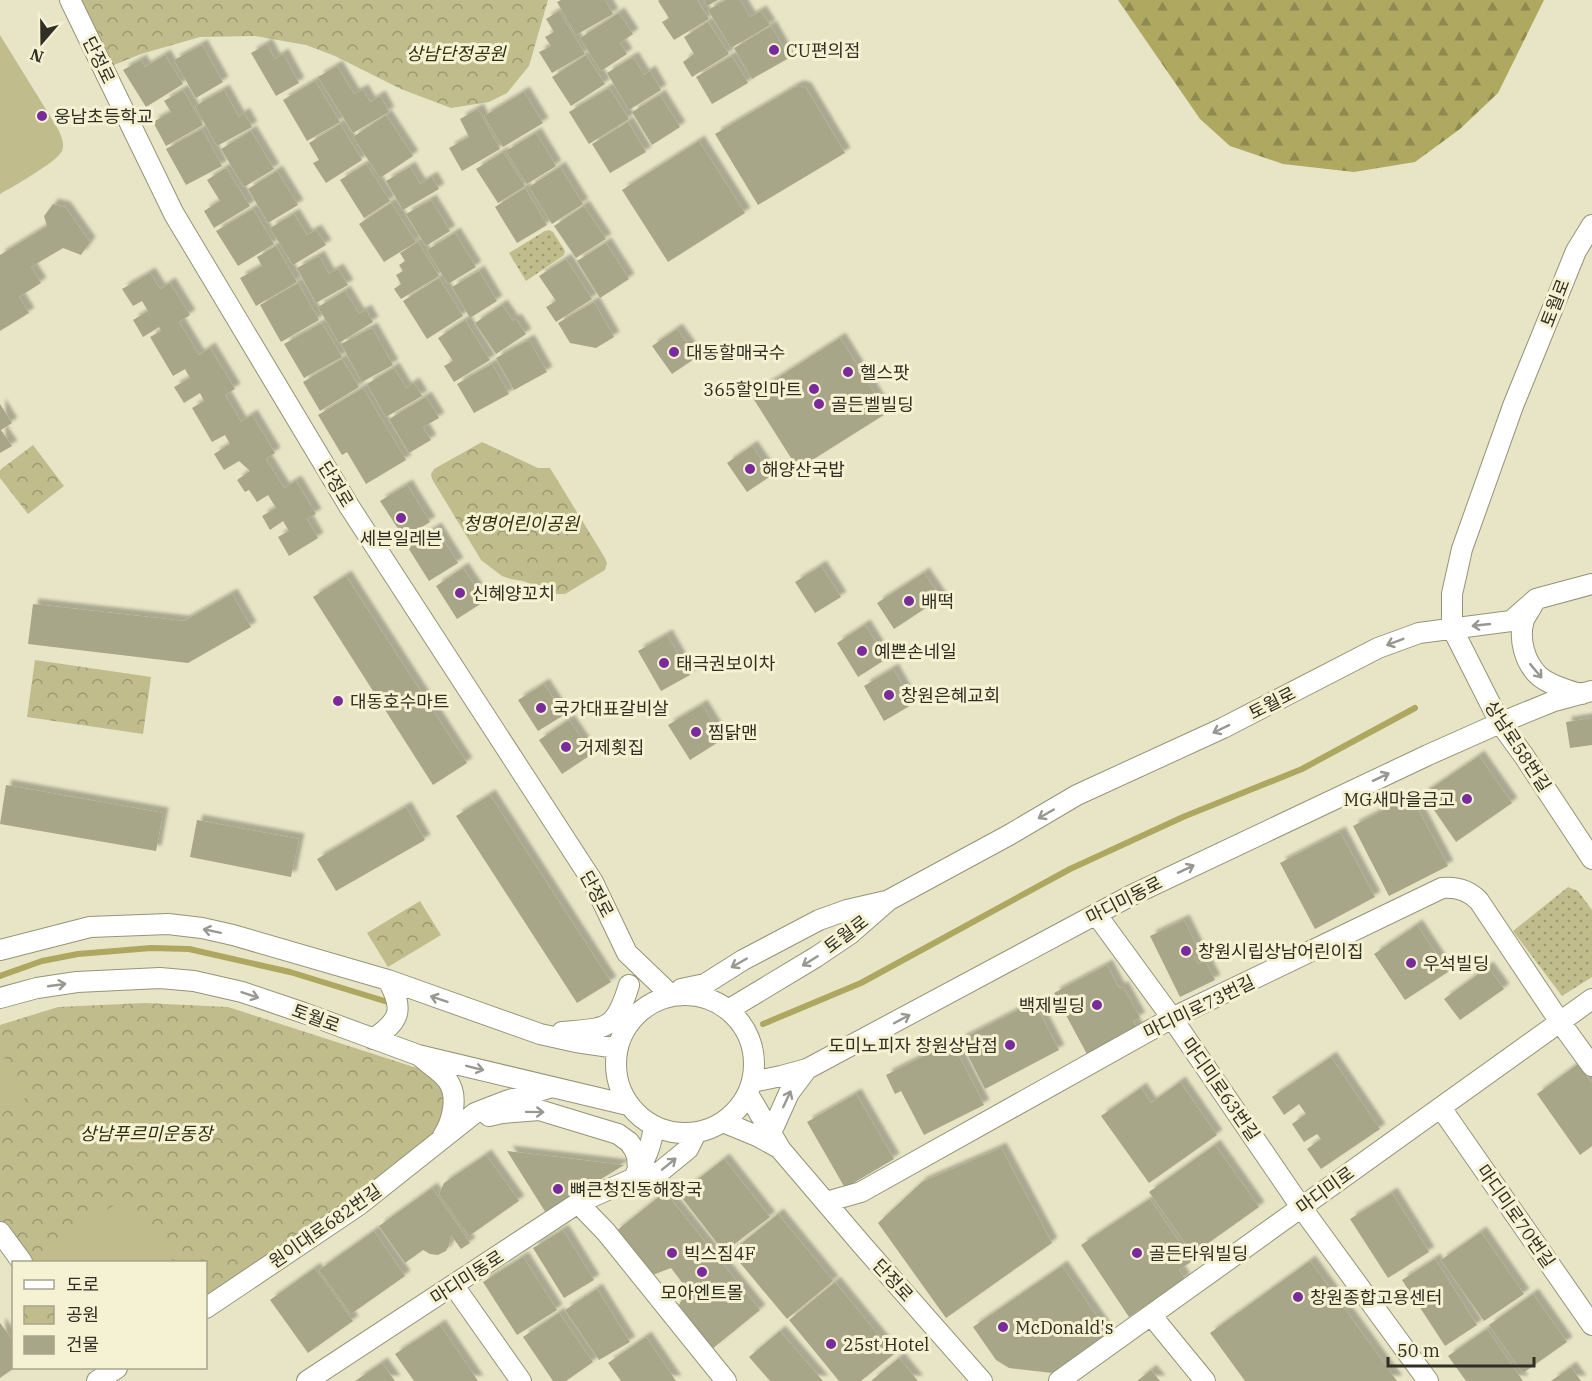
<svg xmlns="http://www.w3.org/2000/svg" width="1592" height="1381" font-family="'IBM Plex Serif','Noto Sans KR',serif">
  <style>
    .grass { fill: url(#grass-dots) }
    .forest { fill: url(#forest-firs) }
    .park { fill: url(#park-crowns) }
    .garden { fill: #c0bc8b }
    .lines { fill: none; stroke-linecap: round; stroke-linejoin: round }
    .stream { stroke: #aea760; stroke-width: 6 }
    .building { fill: #a8a688; filter: url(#shadow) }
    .minor-casing { stroke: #969477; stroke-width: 22 }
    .minor { stroke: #fff; stroke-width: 20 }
    .oneway { stroke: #989791 }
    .poi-dot { fill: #792a9b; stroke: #f5f2d3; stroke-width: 2 }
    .labels { text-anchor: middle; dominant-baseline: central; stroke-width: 6; stroke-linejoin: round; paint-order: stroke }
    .poi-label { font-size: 18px; fill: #302f23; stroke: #f5f2d3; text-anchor: start }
    .park-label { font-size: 18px; font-style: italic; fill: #322f0f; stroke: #f5f2d3 }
    .street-label { font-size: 18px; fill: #302f23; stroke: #f5f2d3 }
  </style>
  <defs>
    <pattern id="grass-dots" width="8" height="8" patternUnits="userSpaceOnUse" patternTransform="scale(1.5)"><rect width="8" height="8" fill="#c0bc8b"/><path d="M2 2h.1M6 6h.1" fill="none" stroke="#9c9971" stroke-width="1.8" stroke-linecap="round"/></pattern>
    <pattern id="forest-firs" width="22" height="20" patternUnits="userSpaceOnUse" patternTransform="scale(1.5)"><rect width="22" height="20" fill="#aea860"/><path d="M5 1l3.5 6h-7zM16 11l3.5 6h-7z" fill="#8e894f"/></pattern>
    <pattern id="park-crowns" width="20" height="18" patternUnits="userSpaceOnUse" patternTransform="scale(1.5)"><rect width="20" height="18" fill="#c0bc8b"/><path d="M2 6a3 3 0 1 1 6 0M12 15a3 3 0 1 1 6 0" fill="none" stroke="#9c9971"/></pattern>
    <filter id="shadow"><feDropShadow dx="5.5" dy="-5.5" stdDeviation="1.5" flood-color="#0004"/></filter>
  </defs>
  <rect width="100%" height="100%" fill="#e7e5c6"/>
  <!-- grass -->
  <path class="grass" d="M549,230L553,232L565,251L564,255L526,281L509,253L545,231Z
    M1568,887L1578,891L1592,910V977L1562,996L1513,931Z"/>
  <!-- forest -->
  <path class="forest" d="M1118,0H1544L1498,93L1460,129L1415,162L1354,172L1283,164L1230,146L1200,119Z"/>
  <!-- park -->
  <path class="park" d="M70,0H548L529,66L507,93L489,102L451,108L401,89L335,56L306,45L255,36L200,37L141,54L104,69Z
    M482,442L538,468H550L605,558L607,563L605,570L565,594H557L523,581L511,579L502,576L481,560L432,479L431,474L434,469Z
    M33,445L64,486L28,514L0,478V470Z
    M35,660L151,677L143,734L27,717Z
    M420,901L441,935L388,967L367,933Z
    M145,1003L228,1007L423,1070L442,1089L449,1107L440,1135L206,1308V1262H22L0,1232V1025L58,1007Z"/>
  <!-- garden -->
  <path class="garden" d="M0,35L58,129C61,135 65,144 62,151C57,162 12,187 0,194Z
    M5,1058L30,1095L0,1115V1061Z
    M127,1196L173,1262H46L41,1255Z"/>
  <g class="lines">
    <!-- stream -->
    <path class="stream" d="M0,976L42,961L78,954L151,948L189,949L290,972L391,1003
      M763,1024L861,983L1070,869L1183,817L1302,769L1415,708"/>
  </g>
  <!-- building -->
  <path class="building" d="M561,0H605L613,14L576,35L557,2Z
    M660,0H697L709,19L674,40L662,22L669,18L658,1Z
    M704,0H718L707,6Z
    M726,0H740L750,17L761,11L770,25L731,48L708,10Z
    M559,11L585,54L552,73L539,52L551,46L545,37L554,32L546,19Z
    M619,13L633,34L620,43L627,54L601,71L580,38Z
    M708,22L729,54L692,77L683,62L694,54L684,37Z
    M771,26L789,58L752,79L734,48Z
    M267,44L275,59L283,54L299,83L276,96L251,53Z
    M202,45L223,82L196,98L174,60Z
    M165,55L183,84L146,107L123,70L141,60L145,67Z
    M586,55L605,84L571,106L552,77Z
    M732,56L748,83L712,104L696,77Z
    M633,57L644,75L650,71L661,90L629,110L607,73Z
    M337,66L354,94L363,90L370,102L380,96L389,112L353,133L318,77Z
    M315,81L340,122L307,141L283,100Z
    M800,86L806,88L845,153L758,205L715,134L795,87Z
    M609,88L629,119L589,144L569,112Z
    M183,90L203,125L166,146L153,122L171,112L164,101Z
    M224,90L239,117L244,113L252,127L217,146L195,106Z
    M524,92L543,123L503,147L484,116Z
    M660,95L680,127L652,145L632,112Z
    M478,109L500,149L462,171L449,148L469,137L460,119Z
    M386,115L413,156L380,178L353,137Z
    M628,122L646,152L610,173L592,144Z
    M340,124L362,160L326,183L313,163L319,160L309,143Z
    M202,129L222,166L186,185L166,149Z
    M251,131L274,169L244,187L221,149Z
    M536,133L556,166L527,184L506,151Z
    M699,141L745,213L668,262L622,190Z
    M503,152L525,186L498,203L476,169Z
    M366,164L390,201L364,218L340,180Z
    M410,167L420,184L432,177L439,189L403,210L386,181Z
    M560,167L583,204L552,224L529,187Z
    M226,168L250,206L214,228L204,211L220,201L207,180Z
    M277,171L298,205L268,223L248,189Z
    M525,188L547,225L517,243L495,207Z
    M431,200L450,231L426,246L406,214Z
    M391,203L416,242L384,262L359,224Z
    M53,204L65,207L90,242L81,255L63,248L31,267L41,283L19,297L29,313L0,331V255L47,226L44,216Z
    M584,206L606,239L576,258L554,226Z
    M253,209L274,244L238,266L216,231Z
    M294,214L307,235L316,230L326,245L293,265L270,228Z
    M455,233L476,267L448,284L427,250Z
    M418,242L439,276L401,299L394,289L401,284L396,275L403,271L399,265L405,261L400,253Z
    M606,243L629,279L600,298L577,261Z
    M276,246L297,282L256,306L240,278L262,266L257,257Z
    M319,256L329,274L338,269L348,285L316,303L297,268Z
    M566,259L592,299L556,322L546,307L556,301L539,276Z
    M479,271L497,301L470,318L452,287Z
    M150,273L160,289L170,283L190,315L179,322L199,355L210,348L235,389L225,395L241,422L252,415L275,453L266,459L284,488L296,481L316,514L307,519L318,538L289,556L278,537L289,531L283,521L270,530L262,516L276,508L268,495L257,502L249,490L245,492L237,480L250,471L239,461L224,470L214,454L230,444L225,435L212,442L192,408L204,401L200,393L184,403L174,387L190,378L185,369L173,376L150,337L161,331L159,327L143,337L133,320L148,311L142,301L133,306L122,289Z
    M439,278L463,316L427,339L403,301Z
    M298,283L319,320L281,342L260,305Z
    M345,291L359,314L366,310L373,322L339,343L318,307Z
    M594,302L614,337L596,348L570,343L558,323Z
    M502,305L513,321L516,319L526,334L496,354L475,323Z
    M465,320L490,360L454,382L444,366L453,361L438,338Z
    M322,323L342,357L304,378L284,344Z
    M372,328L393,365L362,382L341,344Z
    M677,329L697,357L672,374L652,346Z
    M840,338L887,413L798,469L751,395Z
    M529,340L547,372L514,390L496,358Z
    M342,359L359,387L320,411L303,382Z
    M492,364L509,394L474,413L457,384Z
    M394,368L406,388L414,383L422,396L386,417L367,384Z
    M363,388L406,460L366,484L347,452L342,455L318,415Z
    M426,397L439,418L423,427L431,440L409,453L389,419Z
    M0,404L12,423L1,430L12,446L0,453Z
    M752,446L772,475L747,492L727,463Z
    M407,485L430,522L404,538L380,501Z
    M436,528L458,563L429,581L407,546Z
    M821,566L841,597L815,613L795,582Z
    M463,568L485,601L457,619L436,586Z
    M924,573L941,598L894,629L877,603Z
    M346,576L467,763L433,785L313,597Z
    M232,594L251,627L188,663L28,644L33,604L184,621Z
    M865,625L886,659L858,677L837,643Z
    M667,635L690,675L661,691L638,651Z
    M893,669L913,704L884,721L864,686Z
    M544,684L564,715L538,731L518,700Z
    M702,705L723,739L690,760L668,725Z
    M1592,718V745L1570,748L1566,722Z
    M569,720L592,754L562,774L539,740Z
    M1479,756L1512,803L1456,842L1423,794Z
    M6,785L163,813L156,851L0,824Z
    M490,795L611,982L577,1003L456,816Z
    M1411,796L1448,866L1389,896L1353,826Z
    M406,807L425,840L336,891L317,859Z
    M197,820L299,839L291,877L190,857Z
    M1340,832L1375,897L1315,929L1280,863Z
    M1184,920L1201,954L1194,957L1198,964L1205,961L1215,980L1180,997L1150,936Z
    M1417,925L1448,972L1405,1000L1374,954Z
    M1107,965L1119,988L1123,987L1140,1018L1133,1021L1138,1029L1088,1056L1054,993Z
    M1488,967L1504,989L1460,1020L1444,999Z
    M1034,1002L1059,1050L985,1089L960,1040Z
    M952,1042L984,1105L924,1135L901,1091L895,1094L886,1075Z
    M1331,1057L1380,1129L1321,1169L1307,1149L1321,1139L1317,1134L1304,1142L1292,1124L1306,1114L1299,1104L1284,1115L1272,1097Z
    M1578,1064L1592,1083V1146L1580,1155L1537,1094Z
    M1180,1082L1217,1135L1149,1183L1101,1116L1141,1088L1151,1103Z
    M856,1094L894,1159L845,1188L807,1122Z
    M1215,1145L1259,1207L1193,1254L1149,1192Z
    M1001,1148L1052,1243L946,1318L878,1223L922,1182Z
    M507,1151L624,1165L546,1213Z
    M486,1155L519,1201L469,1236L439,1194L444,1183Z
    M724,1159L770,1217L724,1252L679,1194Z
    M432,1188L470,1243L461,1249L451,1235L449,1245L446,1251L438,1255L430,1254L423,1250L405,1263L379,1226Z
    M665,1192L760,1310L712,1349L678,1307L687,1289L671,1268L650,1276L615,1232Z
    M1392,1193L1429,1252L1388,1278L1350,1219Z
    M1150,1199L1192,1261L1179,1270L1185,1279L1129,1317L1081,1245Z
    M778,1214L833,1281L787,1319L731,1252Z
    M563,1230L594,1280L564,1298L533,1248Z
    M374,1231L405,1276L351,1314L319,1270Z
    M1481,1232L1524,1294L1484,1321L1441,1260Z
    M523,1257L557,1310L517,1335L483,1282Z
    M1435,1259L1477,1325L1445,1346L1402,1280Z
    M1310,1261L1397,1381H1245L1210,1333Z
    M1062,1266L1109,1334L1052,1373L1009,1368L996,1360L973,1327Z
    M315,1268L353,1321L308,1353L270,1300Z
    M835,1282L894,1354L861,1381H839L789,1320Z
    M597,1289L630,1342L599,1360L565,1310Z
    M1533,1294L1567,1342L1523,1373L1489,1325Z
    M559,1313L593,1362L566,1381H553L523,1337Z
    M0,1323L14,1342V1368L0,1378Z
    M440,1325L478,1381H414L395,1354Z
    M1487,1329L1523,1381H1466L1448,1356Z
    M780,1331L823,1381H770L749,1357Z
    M646,1337L676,1381H621L608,1363Z
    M899,1358L918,1381H871Z
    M382,1363L395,1381H355Z
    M1571,1367L1581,1381H1551Z
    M1151,1370L1160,1381H1137Z"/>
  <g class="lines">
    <!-- minor casing -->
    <g class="minor-casing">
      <path id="minor" d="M70,0L174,214L349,506L593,882L627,953L672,996
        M1592,225L1576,251L1513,406L1462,549L1452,594V628L1500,723L1524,756L1592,859
        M1533,604C1531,609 1526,615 1524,620C1518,639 1525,663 1539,676C1548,684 1571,692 1582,694
        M1096,914L1172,1018L1301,1207L1428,1381
        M0,950L90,927L168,924L202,928L233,935L388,980L540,1034L576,1042L617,1048
        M681,989L705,984L743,960L819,920L847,910L886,901
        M616 1064a69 69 0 1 1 138 0a69 69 0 1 1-138 0Z
        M0,998L37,988L77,982L160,978L194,981L242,992L304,1013L418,1055L628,1105
        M728,1010L816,957L850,934L889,900L1009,835L1077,795L1223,728L1378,648L1419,633L1511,621L1536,599L1592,584
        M562,1032C608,1028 615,1031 629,985
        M373,1039C401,1020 404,1010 388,980
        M422,1058C430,1065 442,1072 448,1081C459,1097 452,1122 443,1136
        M752,1082L781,1076L807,1069L1130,896L1428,755L1500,723L1554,701L1592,691
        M748,1094L781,1150L863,1246L982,1381
        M1441,1108L1592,1325
        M489,1116L502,1113L539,1110L618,1134L629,1142L634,1149L637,1156L638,1170
        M723,1122L757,1136L779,1148
        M771,1133L789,1093L807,1069
        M636,1173C647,1158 651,1145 654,1127
        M826,1202L861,1192L1172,1018L1442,888C1456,887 1469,890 1479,901L1560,1022L1592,1066
        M578,1203L606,1232L726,1381
        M0,1232L22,1262
        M454,1286L521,1381
        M206,1308L359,1205L475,1113L506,1101L549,1088
        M1151,1315L1205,1381
        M97,1381L117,1368
        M307,1381L578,1203L630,1180L644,1178L661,1171L688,1149L696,1133
        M1059,1381L1592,999"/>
    </g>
    <!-- minor -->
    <use href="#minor" class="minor"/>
  </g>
  <!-- one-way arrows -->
  <defs><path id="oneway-shaft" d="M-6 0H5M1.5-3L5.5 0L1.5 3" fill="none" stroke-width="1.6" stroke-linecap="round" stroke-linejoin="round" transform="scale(1.5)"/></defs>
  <g class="oneway">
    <use href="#oneway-shaft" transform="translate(1481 625) rotate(174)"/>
    <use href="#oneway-shaft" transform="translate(1395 642) rotate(159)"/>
    <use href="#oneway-shaft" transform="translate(1536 671) rotate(50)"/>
    <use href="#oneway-shaft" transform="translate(1221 729) rotate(154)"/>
    <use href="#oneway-shaft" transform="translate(1381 777) rotate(-25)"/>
    <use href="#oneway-shaft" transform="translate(1046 814) rotate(150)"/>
    <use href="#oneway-shaft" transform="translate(1186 869) rotate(-25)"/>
    <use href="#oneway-shaft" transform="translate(212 931) rotate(-168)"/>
    <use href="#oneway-shaft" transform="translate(810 961) rotate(148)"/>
    <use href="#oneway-shaft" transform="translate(739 963) rotate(150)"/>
    <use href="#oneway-shaft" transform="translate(57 985) rotate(-8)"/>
    <use href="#oneway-shaft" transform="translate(250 995) rotate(18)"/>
    <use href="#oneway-shaft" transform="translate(439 999) rotate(-161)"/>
    <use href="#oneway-shaft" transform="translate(902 1019) rotate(-28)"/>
    <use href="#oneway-shaft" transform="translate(475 1068) rotate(14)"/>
    <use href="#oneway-shaft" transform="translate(787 1099) rotate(-65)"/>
    <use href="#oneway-shaft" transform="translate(535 1112) rotate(1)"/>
    <use href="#oneway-shaft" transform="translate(669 1164) rotate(-39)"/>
  </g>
  <!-- markers -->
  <g class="poi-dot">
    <circle cx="774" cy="50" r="6"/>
    <circle cx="42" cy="116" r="6"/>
    <circle cx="674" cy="352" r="6"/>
    <circle cx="848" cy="372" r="6"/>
    <circle cx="814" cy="389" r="6"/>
    <circle cx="819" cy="404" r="6"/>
    <circle cx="750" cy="469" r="6"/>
    <circle cx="401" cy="518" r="6"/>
    <circle cx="460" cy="593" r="6"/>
    <circle cx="909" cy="601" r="6"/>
    <circle cx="862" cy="651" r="6"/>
    <circle cx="664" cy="663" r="6"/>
    <circle cx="889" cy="695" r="6"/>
    <circle cx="338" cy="701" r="6"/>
    <circle cx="541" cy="708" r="6"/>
    <circle cx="696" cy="732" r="6"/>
    <circle cx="566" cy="747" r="6"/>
    <circle cx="1467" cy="799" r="6"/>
    <circle cx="1186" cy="951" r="6"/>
    <circle cx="1411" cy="963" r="6"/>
    <circle cx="1097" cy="1005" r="6"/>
    <circle cx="1010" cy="1045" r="6"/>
    <circle cx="558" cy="1189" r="6"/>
    <circle cx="672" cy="1253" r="6"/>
    <circle cx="1137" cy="1253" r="6"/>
    <circle cx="702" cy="1272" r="6"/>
    <circle cx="1298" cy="1297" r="6"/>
    <circle cx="1003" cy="1327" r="6"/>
    <circle cx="831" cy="1344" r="6"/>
  </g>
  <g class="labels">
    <!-- poi labels -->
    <g class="poi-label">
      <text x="786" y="50">CU편의점</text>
      <text x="54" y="116">웅남초등학교</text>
      <text x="686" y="352">대동할매국수</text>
      <text x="860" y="372">헬스팟</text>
      <text x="802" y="389" text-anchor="end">365할인마트</text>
      <text x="831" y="404">골든벨빌딩</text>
      <text x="762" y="469">해양산국밥</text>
      <text x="401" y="538" text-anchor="middle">세븐일레븐</text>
      <text x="472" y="593">신혜양꼬치</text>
      <text x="921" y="601">배떡</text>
      <text x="874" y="651">예쁜손네일</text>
      <text x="676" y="663">태극권보이차</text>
      <text x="901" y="695">창원은혜교회</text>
      <text x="350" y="701">대동호수마트</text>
      <text x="553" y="708">국가대표갈비살</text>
      <text x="708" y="732">찜닭맨</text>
      <text x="578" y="747">거제횟집</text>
      <text x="1455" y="799" text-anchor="end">MG새마을금고</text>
      <text x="1198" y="951">창원시립상남어린이집</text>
      <text x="1423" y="963">우석빌딩</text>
      <text x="1085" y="1005" text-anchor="end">백제빌딩</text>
      <text x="998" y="1045" text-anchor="end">도미노피자 창원상남점</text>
      <text x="570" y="1189">뼈큰청진동해장국</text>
      <text x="684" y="1253">빅스짐4F</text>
      <text x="1149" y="1253">골든타워빌딩</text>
      <text x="702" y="1292" text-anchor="middle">모아엔트몰</text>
      <text x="1310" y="1297">창원종합고용센터</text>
      <text x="1015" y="1327">McDonald's</text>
      <text x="843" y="1344">25st Hotel</text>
    </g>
    <!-- park labels -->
    <g class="park-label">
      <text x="456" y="53">상남단정공원</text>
      <text x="521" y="523">청명어린이공원</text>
      <text x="146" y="1133">상남푸르미운동장</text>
    </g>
    <!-- street labels -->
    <g class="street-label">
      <text transform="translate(99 60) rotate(64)">단정로</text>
      <text transform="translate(1555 303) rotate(-69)">토월로</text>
      <text transform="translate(336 484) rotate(59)">단정로</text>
      <text transform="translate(1272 703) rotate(-27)">토월로</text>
      <text transform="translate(1518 746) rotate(57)">상남로58번길</text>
      <text transform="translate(597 894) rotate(62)">단정로</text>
      <text transform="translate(1124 900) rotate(-27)">마디미동로</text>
      <text transform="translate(846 934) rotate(-37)">토월로</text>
      <text transform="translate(1199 1007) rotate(-26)">마디미로73번길</text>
      <text transform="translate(316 1018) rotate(20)">토월로</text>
      <text transform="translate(1221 1089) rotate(55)">마디미로63번길</text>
      <text transform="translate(1325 1190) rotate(-36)">마디미로</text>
      <text transform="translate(1516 1216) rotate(55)">마디미로70번길</text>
      <text transform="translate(325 1226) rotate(-35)">원이대로682번길</text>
      <text transform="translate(467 1277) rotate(-33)">마디미동로</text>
      <text transform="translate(893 1280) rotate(48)">단정로</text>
    </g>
  </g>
  <!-- legend -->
  <rect x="12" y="1261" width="195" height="108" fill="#f5f2d3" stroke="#a6a48d" stroke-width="1.5"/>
  <rect x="24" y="1280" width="30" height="9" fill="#ffffff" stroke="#a6a48d" stroke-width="1.5"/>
  <text x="66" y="1291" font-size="18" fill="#302f23">도로</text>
  <rect x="24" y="1306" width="30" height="18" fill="url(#park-crowns)" stroke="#a6a48d" stroke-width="1.5"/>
  <text x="66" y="1321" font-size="18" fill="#302f23">공원</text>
  <rect x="24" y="1336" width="30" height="18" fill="#a8a688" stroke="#a6a48d" stroke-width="1.5"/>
  <text x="66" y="1351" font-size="18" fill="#302f23">건물</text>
  <!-- north arrow -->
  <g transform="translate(42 42) rotate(200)" stroke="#f5f2d3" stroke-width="4.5" paint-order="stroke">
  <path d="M0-4.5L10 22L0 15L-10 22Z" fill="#302f23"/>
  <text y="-9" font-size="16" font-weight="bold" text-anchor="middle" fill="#302f23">N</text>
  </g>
  <!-- scale -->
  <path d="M1388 1357v9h146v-9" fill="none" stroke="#302f23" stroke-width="3"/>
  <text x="1397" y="1357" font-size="18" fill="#302f23" stroke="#f5f2d3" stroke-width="4.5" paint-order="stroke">50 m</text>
</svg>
